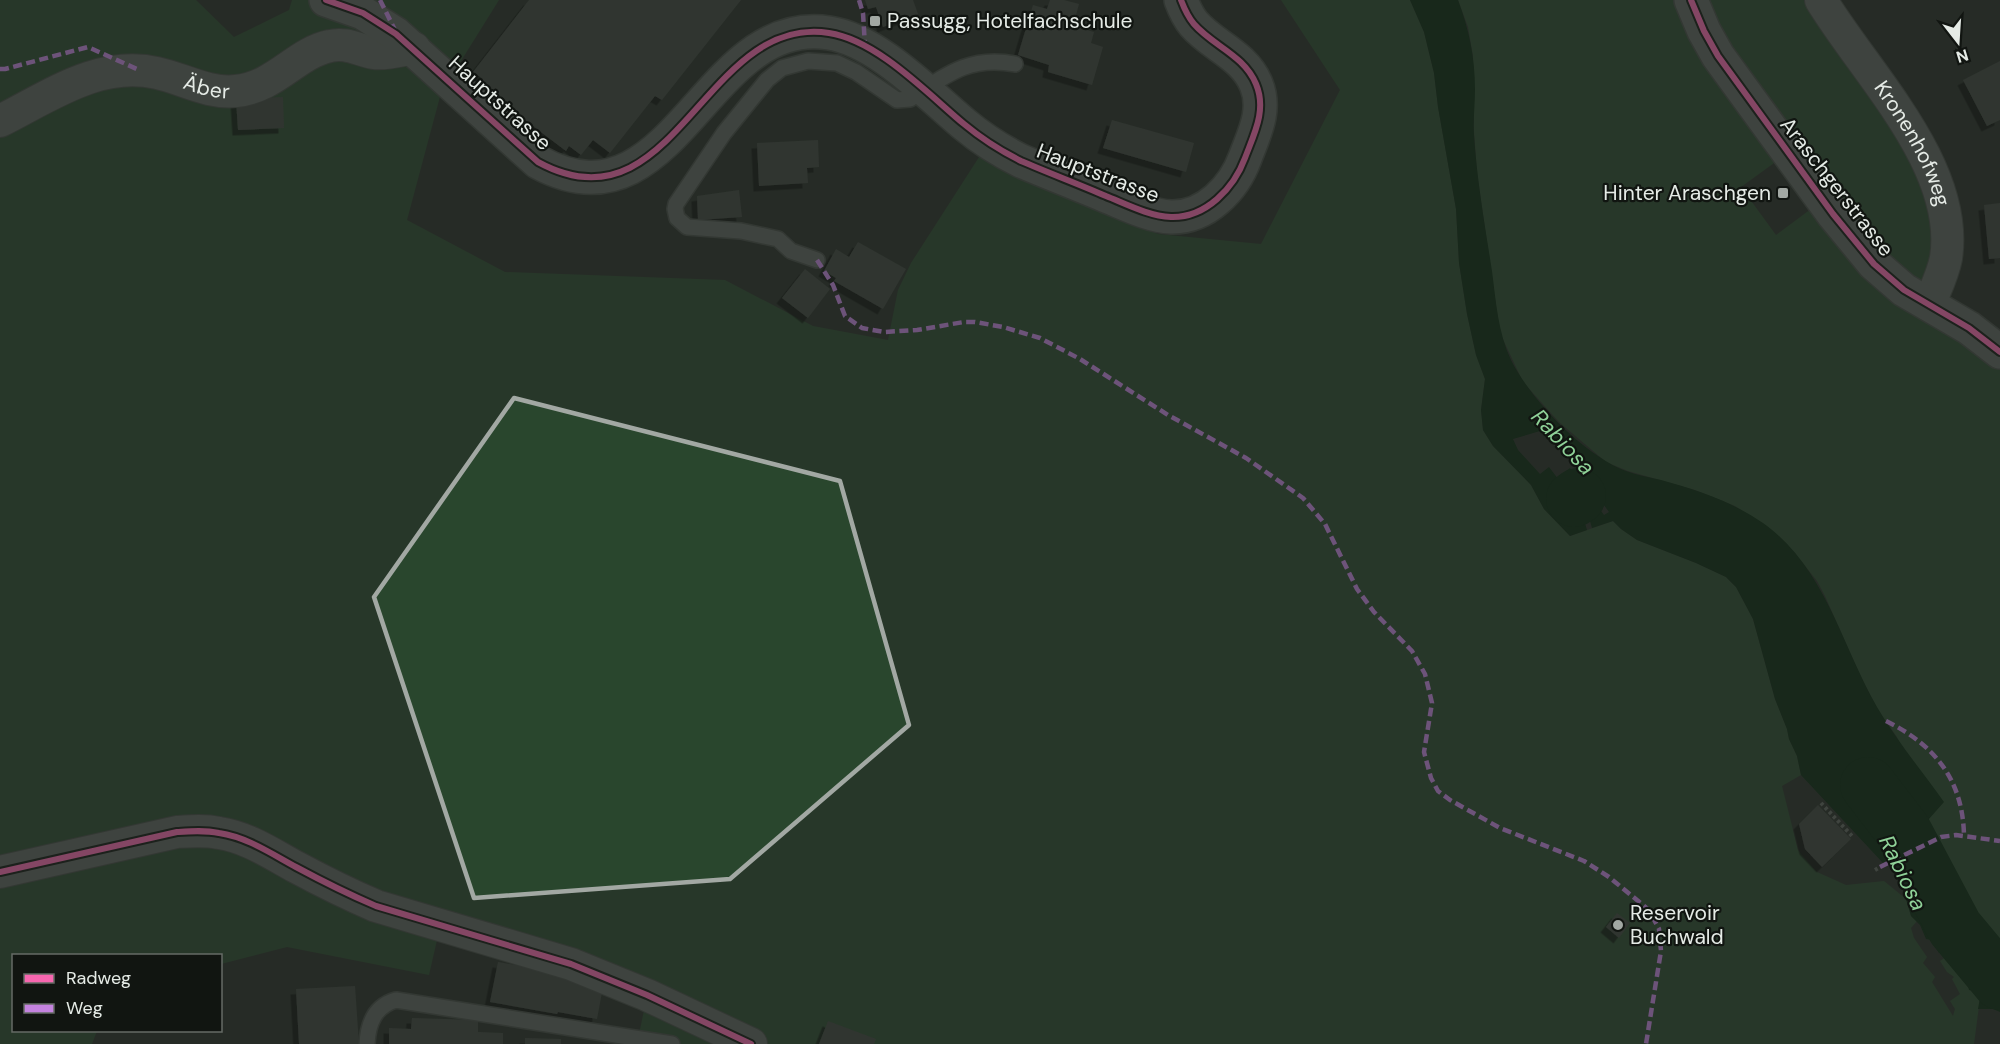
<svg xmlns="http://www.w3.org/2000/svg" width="2000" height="1044" font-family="'DM Sans',sans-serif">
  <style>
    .green { fill: #29462d; fill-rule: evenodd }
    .water { fill: #07240e }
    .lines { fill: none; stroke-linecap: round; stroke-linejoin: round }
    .river { stroke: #07240e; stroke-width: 56 }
    .building { fill: #3d413d; filter: url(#shadow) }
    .service-casing { stroke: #434744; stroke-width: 18 }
    .minor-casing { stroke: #434744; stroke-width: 34 }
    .tertiary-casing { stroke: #434744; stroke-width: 36 }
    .path { stroke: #5e625e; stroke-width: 4; stroke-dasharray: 3 3; stroke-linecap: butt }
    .service { stroke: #5c605d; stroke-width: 15 }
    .minor { stroke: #5c605d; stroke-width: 32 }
    .tertiary { stroke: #5c605d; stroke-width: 33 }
    .quiet { stroke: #c483df; stroke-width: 4.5; stroke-dasharray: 9 4.5; stroke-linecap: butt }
    .cycleway-casing { stroke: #111511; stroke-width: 10 }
    .cycleway { stroke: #f766af; stroke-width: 6 }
    .marked { fill: none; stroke: #a2a8a3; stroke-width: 4.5; stroke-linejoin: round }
    .poi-dot { fill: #a2a8a3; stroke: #111511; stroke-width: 2 }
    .labels { text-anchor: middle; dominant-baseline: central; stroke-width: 4.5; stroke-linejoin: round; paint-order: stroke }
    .poi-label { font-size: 21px; fill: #e5ebe6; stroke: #111511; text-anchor: start }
    .street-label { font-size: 21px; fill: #e5ebe6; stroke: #111511 }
    .water-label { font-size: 22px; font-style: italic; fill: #8fd198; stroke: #111511 }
  </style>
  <defs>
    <filter id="shadow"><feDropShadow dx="-5.5" dy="5.5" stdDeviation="0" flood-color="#0009"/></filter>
  </defs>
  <rect width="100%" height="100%" fill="#272c27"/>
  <!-- green -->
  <path class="green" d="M0,0H196L234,37L289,10L292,0H499L441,93L407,220L505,272L725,280L813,326L888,340L898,290L911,263L981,154L1025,181L1158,234L1261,244L1340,90L1281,0H1410L1424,32L1434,73L1438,107L1456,209L1459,263L1467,314L1476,355L1485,379L1481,410L1483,430L1493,446L1531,485L1544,509L1570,536L1613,521L1621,529L1637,540L1696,563L1726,577L1736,587L1753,619L1775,699L1787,729L1789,739L1797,756L1801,775L1782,786L1798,850L1817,872L1846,885L1884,881L1906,899L1911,916L1917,921L1911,928L1914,938L1927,957L1923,963L1935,977L1932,982L1953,1016L1955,1009L1950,1001L1960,994L1952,979L1954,977L1947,972L1940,961L1946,957L1960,973L1966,976L1969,989L1981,991L1974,1044H672L638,1039L647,996L440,927L429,975L287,947L221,964L220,956H14V1030L97,1031L92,1044H0Z
    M1458,0H1821L1940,196L1929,305L2000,352V951L1964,894L1951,867L1946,869L1924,823L1932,814L1897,737L1878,710L1860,675L1825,596L1817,581L1794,552L1766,526L1735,506L1695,490L1628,471L1606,462L1559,422L1523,382L1500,333L1477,172L1474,132L1473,56L1468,27ZM1788,153L1823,200L1776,235L1741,187Z"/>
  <!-- water -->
  <path class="water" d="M1410,0H1458C1469,29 1475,58 1475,89C1475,105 1473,120 1474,135C1477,181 1485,226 1492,271C1496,302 1498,332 1511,360C1531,400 1584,455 1626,471C1637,475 1649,477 1661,480C1697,490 1731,501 1763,523C1825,567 1841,644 1877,707C1896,740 1922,771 1944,802L1921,828L1924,842L1883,863L1801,775L1797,756L1789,739L1787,729L1775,699L1753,619L1736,587L1726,577L1696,563L1637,540L1621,529L1613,521L1592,528L1586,507L1562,474L1570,468L1604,515L1609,512L1563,449L1540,431L1513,439L1518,450L1540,474L1549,467L1581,509L1587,530L1570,536L1544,509L1531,485L1493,446L1483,430L1481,410L1485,379L1476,355L1467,314L1459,263L1456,209L1438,107L1434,73L1424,32Z
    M1927,847L1939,872L1951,867L1964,894L2000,951V1012L1993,1009H1978L1981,992L1969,990L1964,964L1968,961L1963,953L1948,948L1939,953L1932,940L1926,939L1920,925L1911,916L1906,899L1907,898L1891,865L1899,861L1911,885L1916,883L1928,909H1930L1907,857Z"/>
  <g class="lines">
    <!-- river -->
    <path class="river" d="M1574,499L1578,496
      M1868,785L1904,832L1955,928L2000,982"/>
  </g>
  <!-- building -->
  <path class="building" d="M529,0H741L662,100L655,96L610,153L593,140L581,155L569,146L566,151L521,117L479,84L483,79L473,72Z
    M865,0H913L918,14L883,27L876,7L868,9Z
    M1050,0H1064L1079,4L1073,26L1094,32L1091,43L1103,47L1092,85L1048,72L1049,65L1018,55L1033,5L1047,9Z
    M2000,61V120L1987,126L1963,80Z
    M283,97L284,128L238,130L236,99Z
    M1112,120L1194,143L1186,172L1103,148Z
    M818,140L819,167L807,168L808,183L759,186L757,143Z
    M739,190L742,217L698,220L697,196Z
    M2000,203V258L1989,259L1984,205Z
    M858,242L906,269L883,309L834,281L836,278L824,271L836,249L849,257Z
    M805,269L830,289L808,318L782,298Z
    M1818,805L1851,839L1822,867L1805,849L1799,824Z
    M1617,913L1630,923L1619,938L1606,927Z
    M498,962L533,968L573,971L571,981L603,987L597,1019L558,1012L557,1014L490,1002Z
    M355,986L359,1044H299L296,989Z
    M412,1018L478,1020V1032L503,1033V1044H389V1028L411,1029Z
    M828,1021L876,1039L874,1044H819Z
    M525,1038L561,1039V1044H525Z"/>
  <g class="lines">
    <!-- service casing -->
    <g class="service-casing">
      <path id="service" d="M817,260L791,251L778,239L741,231L687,227L677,218L675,209L676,204L724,133L767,80L782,68L808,61L837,63L856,72L897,100L910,99C946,75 970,55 1015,64
        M367,1044C368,1023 375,1006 396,1000L672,1044"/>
    </g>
    <!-- minor casing -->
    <g class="minor-casing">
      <g id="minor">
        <path id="s1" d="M1821,0C1865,73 1960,166 1946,258C1943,274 1935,290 1929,305"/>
        <path id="s2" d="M0,121C50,96 99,60 157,73C184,79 208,94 236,91C276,87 296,53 330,46C346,42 358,50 374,53C386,55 402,50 414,48"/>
        <path d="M0,872L177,832C192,831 205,830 219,833C247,837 272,854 296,867C322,881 348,894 376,906L571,964L647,995L751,1044"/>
      </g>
    </g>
    <!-- tertiary casing -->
    <g class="tertiary-casing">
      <path id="tertiary" d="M326,0L363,13L396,34L538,162C675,237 704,13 829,33C877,40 928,94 964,124C982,139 1001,151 1021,161C1049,173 1078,184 1106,196C1126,204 1149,216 1171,217C1206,218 1234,188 1245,158C1254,134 1267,110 1256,84C1244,55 1213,46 1194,24C1188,17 1184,8 1181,0
        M1691,0L1704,31L1718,56L1833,214L1874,264L1904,290L1969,328L2000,352"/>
    </g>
    <!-- path -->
    <path class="path" d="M1821,803L1853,837
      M1875,870L1880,867"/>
    <!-- service -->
    <use href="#service" class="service"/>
    <!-- minor -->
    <use href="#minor" class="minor"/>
    <!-- tertiary -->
    <use href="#tertiary" class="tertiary"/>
    <!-- quiet -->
    <path class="quiet" d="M380,0L396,32
      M859,0L863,13L865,46
      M0,69H5L88,47L139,70
      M817,260L833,285L845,316L862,328L884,332L917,330L964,322H975L1003,327L1040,338L1080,359L1168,415L1246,458L1303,498L1325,524L1357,589L1374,612L1412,651L1425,674L1432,703L1424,752L1431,778L1438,791L1450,800L1500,828L1584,861L1609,877L1649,910L1659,929L1661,951L1646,1044
      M1886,721C1935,745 1963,780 1964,836
      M1880,867L1941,837L1956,835L2000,841"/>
    <!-- cycleway casing -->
    <g class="cycleway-casing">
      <path id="cycleway" d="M326,0L363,13L396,34L538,162C675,237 704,13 829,33C877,40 928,94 964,124C982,139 1001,151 1021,161C1049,173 1078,184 1106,196C1126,204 1149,216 1171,217C1206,218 1234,188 1245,158C1254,134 1267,110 1256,84C1244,55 1213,46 1194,24C1188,17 1184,8 1181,0
        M1691,0L1704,31L1718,56L1833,214L1874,264L1904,290L1969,328L2000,352
        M0,872L177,832C192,831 205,830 219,833C247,837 272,854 296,867C322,881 348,894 376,906L571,964L647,995L751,1044"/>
    </g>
    <!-- cycleway -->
    <use href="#cycleway" class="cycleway"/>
  </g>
  <!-- marked area -->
  <path d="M0 0H2000V1044H0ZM514,398L840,481L909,725L730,879L474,898L374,597Z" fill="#272c27" fill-opacity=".55" fill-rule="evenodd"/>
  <path class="marked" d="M514,398L840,481L909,725L730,879L474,898L374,597Z"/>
  <!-- markers -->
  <g class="poi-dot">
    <rect x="869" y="15" width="12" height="12" rx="3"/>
    <rect x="1777" y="187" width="12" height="12" rx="3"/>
    <circle cx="1618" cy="925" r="6"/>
  </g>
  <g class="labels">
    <!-- poi labels -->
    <g class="poi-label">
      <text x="887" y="21">Passugg, Hotelfachschule</text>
      <text x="1771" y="193" text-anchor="end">Hinter Araschgen</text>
      <text x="1630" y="913">Reservoir<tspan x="1630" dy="24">Buchwald</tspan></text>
    </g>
    <!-- street labels -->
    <g class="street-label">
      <text stroke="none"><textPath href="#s2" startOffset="220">Äber</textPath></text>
      <text transform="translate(500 103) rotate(42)">Hauptstrasse</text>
      <text stroke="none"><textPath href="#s1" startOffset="171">Kronenhofweg</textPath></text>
      <text transform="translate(1098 173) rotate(21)">Hauptstrasse</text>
      <text transform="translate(1837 187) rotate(52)">Araschgerstrasse</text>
    </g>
    <!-- water labels -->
    <g class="water-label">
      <text transform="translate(1563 442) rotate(47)">Rabiosa</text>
      <text transform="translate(1903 873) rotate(64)">Rabiosa</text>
    </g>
  </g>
  <!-- legend -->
  <rect x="12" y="954" width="210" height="78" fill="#111511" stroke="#666b66" stroke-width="1.5"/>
  <rect x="24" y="974" width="30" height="9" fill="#f766af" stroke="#666b66" stroke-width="1.5"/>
  <text x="66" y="984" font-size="18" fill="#e5ebe6">Radweg</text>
  <rect x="24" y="1004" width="30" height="9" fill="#c483df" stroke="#666b66" stroke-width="1.5"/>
  <text x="66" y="1014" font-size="18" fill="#e5ebe6">Weg</text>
  <!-- north arrow -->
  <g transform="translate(1958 42) rotate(163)" stroke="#111511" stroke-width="4.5" paint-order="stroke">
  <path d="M0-4.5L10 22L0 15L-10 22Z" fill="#e5ebe6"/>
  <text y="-9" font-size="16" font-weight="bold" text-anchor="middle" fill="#e5ebe6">N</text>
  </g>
</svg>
